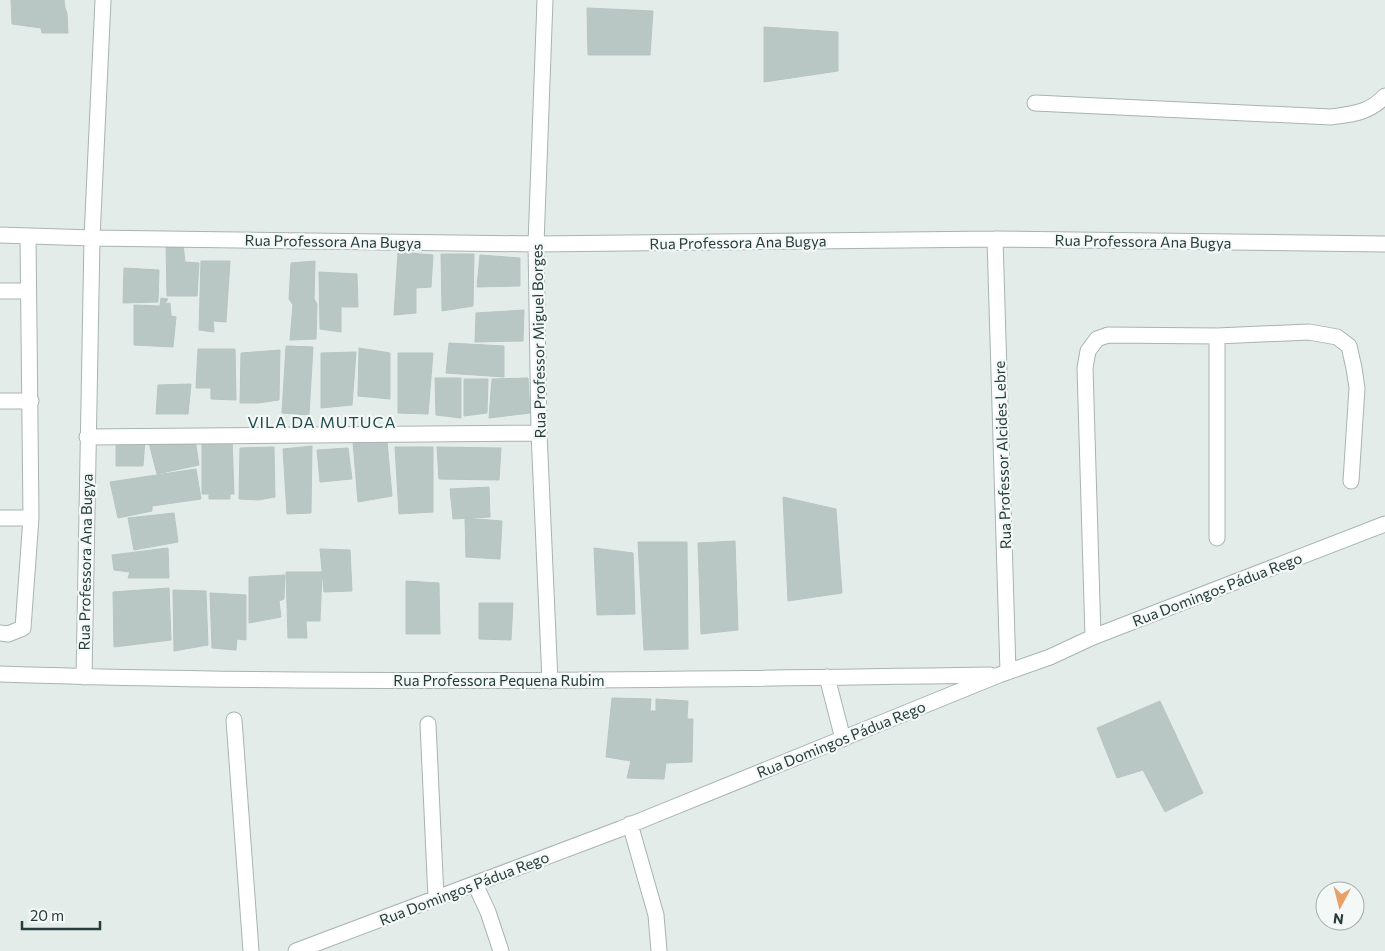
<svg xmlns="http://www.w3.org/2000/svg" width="1385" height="951" font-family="Commissioner,sans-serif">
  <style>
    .building { fill: #b9c7c4; stroke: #b7c5c2 }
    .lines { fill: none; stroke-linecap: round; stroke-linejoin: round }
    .minor-casing { stroke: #a7b4b2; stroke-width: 17 }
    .minor { stroke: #fff; stroke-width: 15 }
    .labels { text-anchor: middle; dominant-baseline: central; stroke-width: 4.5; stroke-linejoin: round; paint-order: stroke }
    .street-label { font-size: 15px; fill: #253c3b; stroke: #f4f9f7 }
    .neighbourhood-label { font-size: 16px; letter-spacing: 1px; fill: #224d4c; stroke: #f4f9f7 }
  </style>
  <rect width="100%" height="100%" fill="#e4ecea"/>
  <!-- building -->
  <path class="building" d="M11,0H64L65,8L67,13L68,33H42L41,28L12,24Z
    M587,8L653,11L650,55H588Z
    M764,27L838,32V71L764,82Z
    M166,243L183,244L185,262L199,263L197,296H167Z
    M398,252L433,255L431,287L416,288V313L394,315Z
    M441,254H474L473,306L442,311Z
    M480,255L520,258V286L477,287Z
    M201,261H230L226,322L213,321L214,332L199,330Z
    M315,261L314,299L317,304L316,339L290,340L293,305L289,299L291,263Z
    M124,268L159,270L158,302L123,303Z
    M319,272L357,274L358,307H341V332L320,329Z
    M161,298L168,299L165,304L170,303L171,316L176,317L173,347L134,345V305L160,306Z
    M524,310L523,341L475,342L476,313Z
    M449,343L504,346V377L446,373Z
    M286,346L313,347L309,415L282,413Z
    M359,348L390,353V399L358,396Z
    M198,349H235L236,400L211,399V388H196Z
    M280,350L279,400L258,403H240L241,353Z
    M356,352L352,405L321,408V353Z
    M398,353H433L428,414L398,413Z
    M435,378H461V418L436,415Z
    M528,378L530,413L489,418L492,379Z
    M464,379H488L487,413L464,416Z
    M191,384L188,414H156L158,385Z
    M232,438L234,494H230V499H209V494H202V439Z
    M145,439L143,466H116V441Z
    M148,439H195L199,465L157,474Z
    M387,441L392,496L358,502L353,442Z
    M312,446L311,513L287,514L283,449Z
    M274,447L275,497L258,500L239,499L240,448Z
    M395,447H433V512L399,514Z
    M437,447L501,448L499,480L439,479Z
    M348,448L352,479L320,482L317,450Z
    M196,469L201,499L152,506V511L118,518L110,482Z
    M489,487L490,517L453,519L450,489Z
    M783,497L836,509L842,593L788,601Z
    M174,513L178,542L134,550L128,518Z
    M465,518L502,521L500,559L466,557Z
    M735,541L738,630L701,634L698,543Z
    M638,542H687L688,649L644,650Z
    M168,548L169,578H128L130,572L114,570L112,555Z
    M594,548L633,553L635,614L597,615Z
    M320,549L350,550L352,591L324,592Z
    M286,572H322L320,621H306L307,638H288Z
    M285,575L284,599L279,601L281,617L249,623V577Z
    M406,581L439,583L440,634H406Z
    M169,588L171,640L114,647L113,592Z
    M173,590L206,591L208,645L174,651Z
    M210,593L246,595V640L237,639L236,650L212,648Z
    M479,603H513L511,640L479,639Z
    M612,698L651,699L650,711H656V699L688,701L687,719H693L692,762L666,763L664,779L627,778L631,761L606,757Z
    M1160,701L1203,793L1165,812L1143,770L1117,778L1097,728Z"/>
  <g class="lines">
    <!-- minor casing -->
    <g class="minor-casing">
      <path id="minor" d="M103,0L92,238L536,244L995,239L1385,244
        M545,0L536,244L539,433L550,681
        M1035,103L1331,117C1353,114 1369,113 1385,96
        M0,235L92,238L84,677
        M995,239L1008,672
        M0,291H28
        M0,401H31
        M87,437L539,433
        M0,518H31
        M1217,538V336
        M0,633L8,634L23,628L31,518L28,236
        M1093,637L1085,368L1088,351L1097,339L1108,335L1217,336L1309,332L1337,337L1349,346L1354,368L1357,388L1351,481
        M0,674C330,685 660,680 990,675
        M827,677L843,739
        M234,720L251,951
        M428,724L436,898
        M630,824L656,915L659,951
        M475,884L488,912L501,951
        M296,951L620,829L999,675L1050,657L1093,637L1385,524"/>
    </g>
    <!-- minor -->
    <use href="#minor" class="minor"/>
  </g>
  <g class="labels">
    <!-- street labels -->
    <g class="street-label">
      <text transform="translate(333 241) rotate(1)">Rua Professora Ana Bugya</text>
      <text transform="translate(1143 241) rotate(1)">Rua Professora Ana Bugya</text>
      <text transform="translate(738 242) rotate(-1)">Rua Professora Ana Bugya</text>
      <text transform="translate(538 341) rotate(-91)">Rua Professor Miguel Borges</text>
      <text transform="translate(1002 455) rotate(-92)">Rua Professor Alcides Lebre</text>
      <text transform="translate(85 562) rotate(-89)">Rua Professora Ana Bugya</text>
      <text transform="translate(1217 589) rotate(-21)">Rua Domingos Pádua Rego</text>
      <text x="499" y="680">Rua Professora Pequena Rubim</text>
      <text transform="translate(841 739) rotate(-22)">Rua Domingos Pádua Rego</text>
      <text transform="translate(464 888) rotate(-21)">Rua Domingos Pádua Rego</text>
    </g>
    <!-- neighbourhood labels -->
    <g class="neighbourhood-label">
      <text x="322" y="421">VILA DA MUTUCA</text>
    </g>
  </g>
  <!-- north arrow -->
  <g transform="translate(1340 906) rotate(187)"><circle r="24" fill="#f4f9f7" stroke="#a1adac"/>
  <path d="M0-4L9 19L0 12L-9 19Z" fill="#e7a167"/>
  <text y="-8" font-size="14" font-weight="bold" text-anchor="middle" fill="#253c3b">N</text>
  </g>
  <!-- scale -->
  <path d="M22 921v8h78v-8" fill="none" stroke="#253c3b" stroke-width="2.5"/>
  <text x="30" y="921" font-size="15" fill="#253c3b" stroke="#f4f9f7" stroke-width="4" paint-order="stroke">20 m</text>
</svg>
